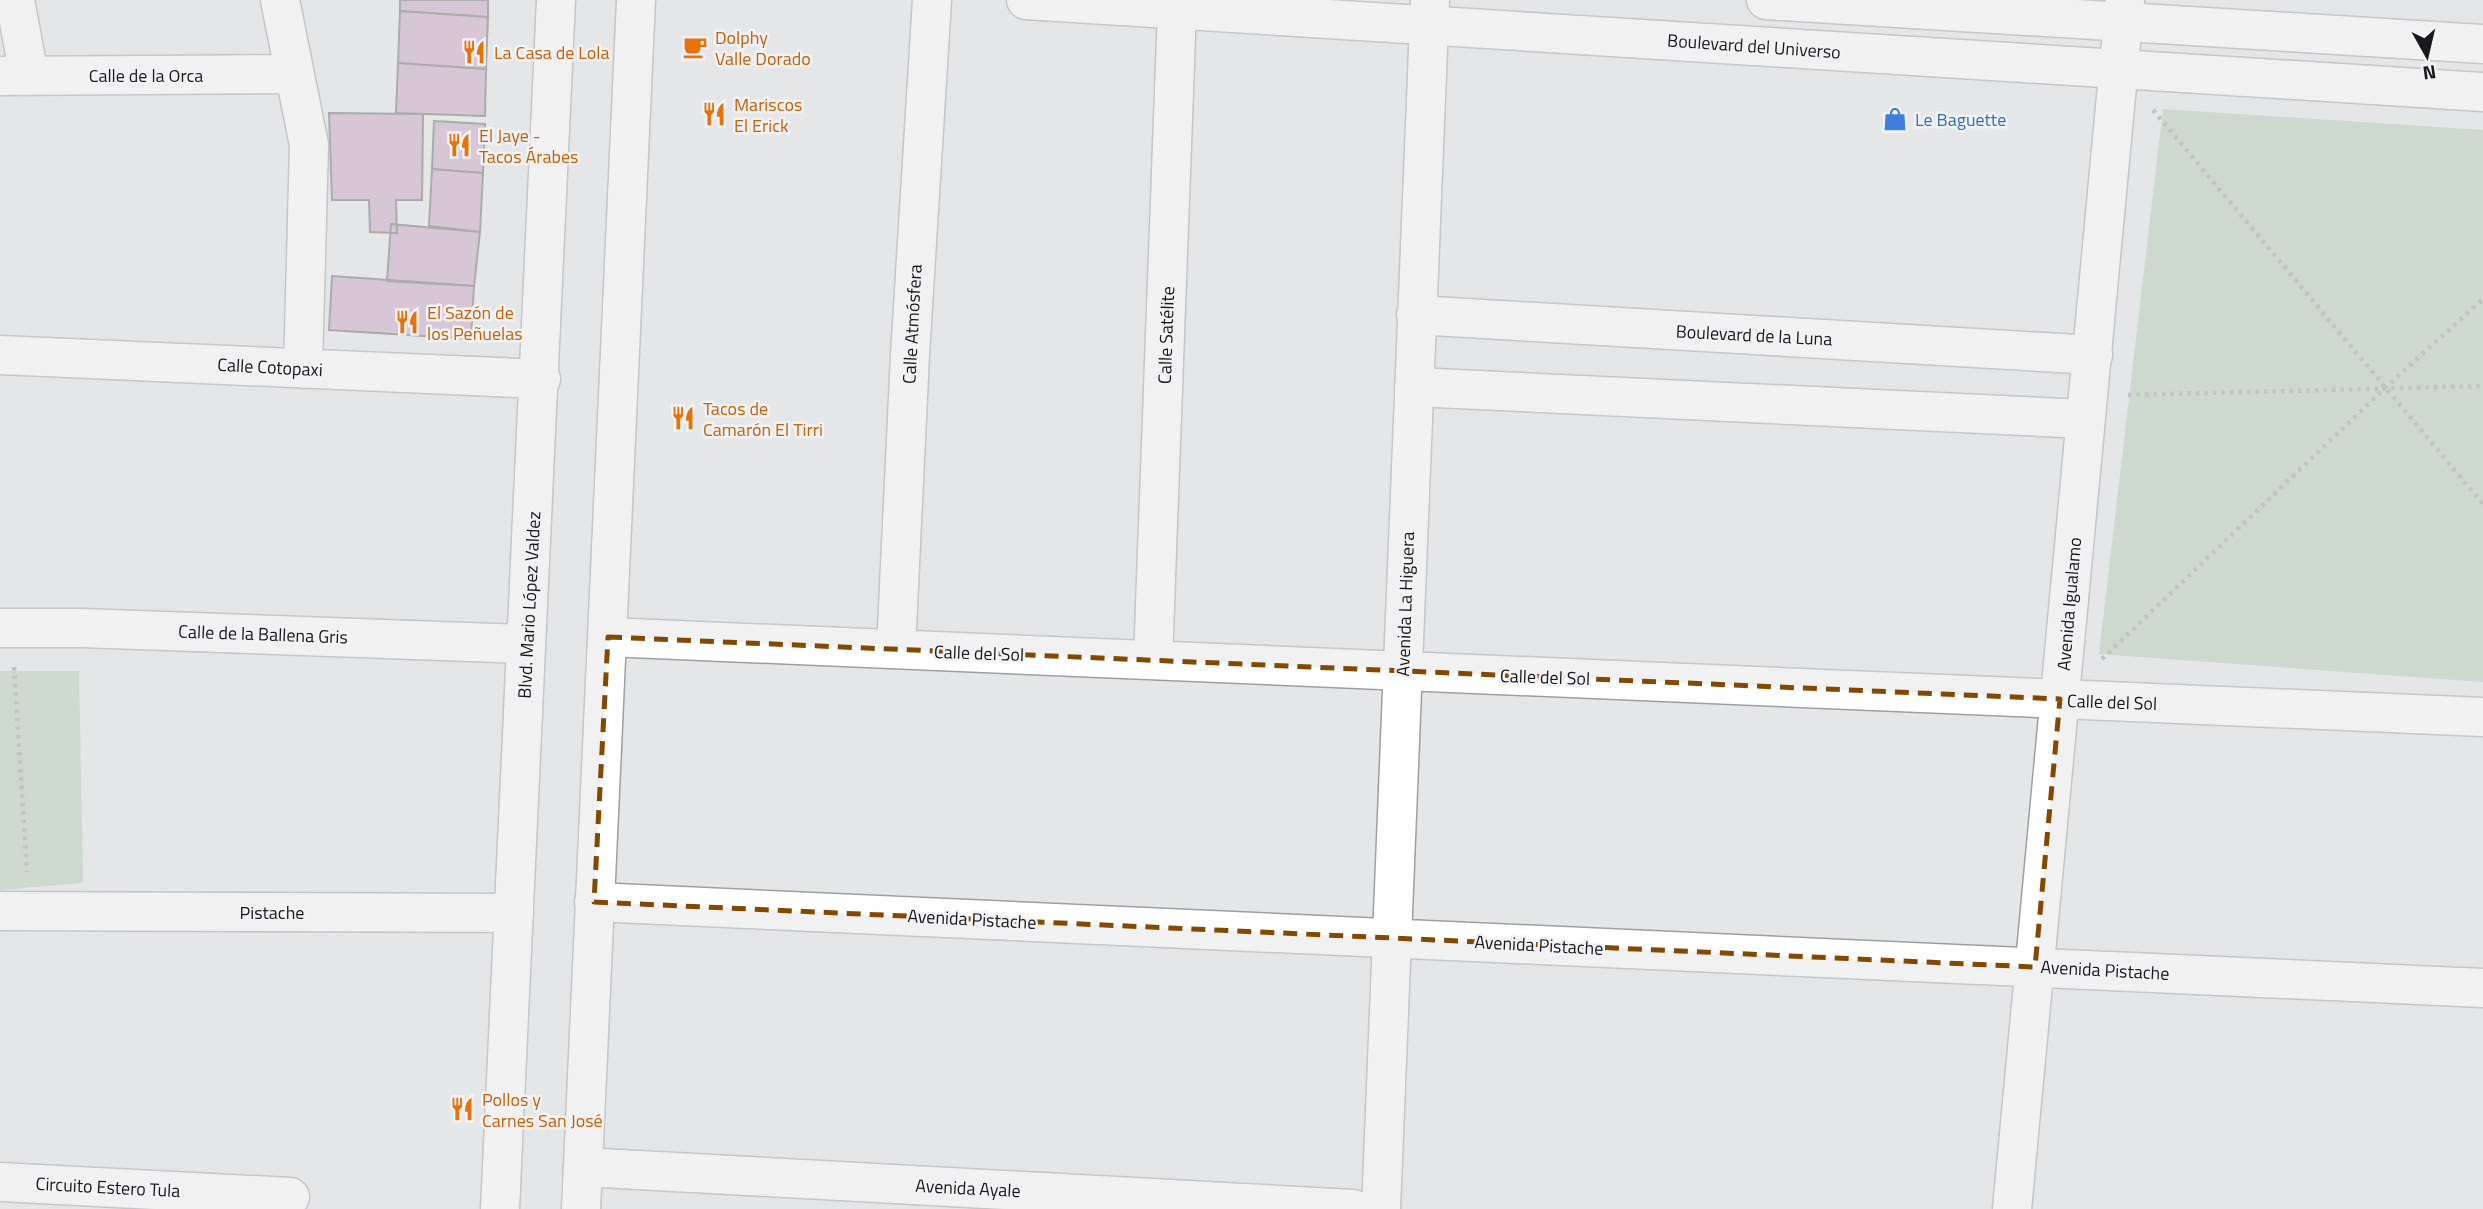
<svg xmlns="http://www.w3.org/2000/svg" width="2483" height="1209" font-family="'Titillium Web',sans-serif">
  <style>
    .green { fill: #afc7af }
    .building { fill: #c69fbf; stroke: #656364; stroke-width: 2 }
    .lines { fill: none; stroke-linecap: round; stroke-linejoin: round }
    .street-casing { stroke: #9f9fa1; stroke-width: 41 }
    .secondary-casing { stroke: #9f9fa1; stroke-width: 41 }
    .path { stroke: #979799; stroke-width: 4.5; stroke-dasharray: 3.5 5; stroke-linecap: butt }
    .street { stroke: #fff; stroke-width: 38 }
    .secondary { stroke: #fff; stroke-width: 38 }
    .marked { fill: none; stroke: #844900; stroke-width: 5; stroke-dasharray: 14 9; stroke-linejoin: round }
    .labels { text-anchor: middle; dominant-baseline: central; stroke-width: 5; stroke-linejoin: round; paint-order: stroke }
    .food-label { font-size: 18px; fill: #c56008; stroke: #f3f3f5; text-anchor: start }
    .street-label { font-size: 18px; fill: #19191a; stroke: #f3f3f5 }
    .shop-label { font-size: 18px; fill: #366cbe; stroke: #f3f3f5; text-anchor: start }
  </style>
  <rect width="100%" height="100%" fill="#e5e6e8"/>
  <!-- green -->
  <path class="green" d="M2163,109L2483,130V682L2099,654Z
    M0,671H79L83,883L0,890Z"/>
  <!-- building -->
  <path class="building" d="M400,0H488V17L400,11Z
    M400,11L488,17L486,69L398,63Z
    M398,63L486,69L485,116L396,113Z
    M329,113L423,114L422,200H396L397,233L370,232L369,200H332Z
    M434,121L485,124L483,173L432,169Z
    M432,169L483,173L480,232L429,226Z
    M391,224L480,232L474,286L387,281Z
    M332,276L474,286L471,339L329,330Z"/>
  <g class="lines">
    <!-- street casing -->
    <g class="street-casing">
      <path id="street" d="M15,0L29,76
        M280,0L309,145L303,369
        M0,76L293,74
        M1416,315L2093,355
        M0,355L541,379
        M1414,387L2085,419
        M0,628H82L526,644
        M608,637L2483,717
        M896,649L910,355L932,0
        M1153,660L1177,10
        M594,902L2483,988
        M0,911L514,913
        M583,1167L1353,1209
        M0,1182L290,1197
        M1381,1209L1430,0
        M2012,1209L2125,0"/>
    </g>
    <!-- secondary casing -->
    <g class="secondary-casing">
      <path id="secondary" d="M1026,0L2483,92
        M1766,0L2483,44
        M500,1209L556,0
        M581,1209L636,0"/>
    </g>
    <!-- path -->
    <path class="path" d="M2153,110L2483,504
      M2128,395L2483,386
      M2102,659L2385,388L2483,299
      M14,667L27,872"/>
    <!-- street -->
    <use href="#street" class="street"/>
    <!-- secondary -->
    <use href="#secondary" class="secondary"/>
  </g>
  <!-- marked area -->
  <path d="M0 0H2483V1209H0ZM608,637L2060,699L2035,967L594,902Z" fill="#e5e6e8" fill-opacity=".55" fill-rule="evenodd"/>
  <path class="marked" d="M608,637L2060,699L2035,967L594,902Z"/>
  <!-- icons -->
  <defs>
    <g id="cafe-bare" transform="scale(1.89)"><path d="M-5.5-4.5H6V0H3Q3 3.5 0 3.5H-2.5Q-5.5 3.5-5.5 0ZM3-3.2v2h1.7v-2ZM-6 4.5H4V6H-6Z" fill="#e8710a" stroke="#f3f3f5" stroke-width="2.5" paint-order="stroke"/></g>
    <g id="restaurant-bare" transform="scale(1.89)"><path d="M-5-6h1v4h1v-4h1v4h1v-4h1v5L-1.5 .5V6h-2V.5L-5-1ZM5-6V6H3V1.5H1.5Q1.5-4 5-6Z" fill="#e8710a" stroke="#f3f3f5" stroke-width="2.5" paint-order="stroke"/></g>
    <g id="shop-bare" transform="scale(1.89)"><path d="M-5-2.5h2.3a2.7 3.5 0 0 1 5.4 0H5L5.5 6h-11ZM-1.5-2.5h3a1.5 2.3 0 0 0-3 0Z" fill="#3f7fe0" stroke="#f3f3f5" stroke-width="2.5" paint-order="stroke"/></g>
  </defs>
  <g fill-rule="evenodd">
    <use href="#cafe-bare" x="695" y="47"/>
    <use href="#restaurant-bare" x="474" y="52"/>
    <use href="#restaurant-bare" x="714" y="114"/>
    <use href="#shop-bare" x="1895" y="119"/>
    <use href="#restaurant-bare" x="459" y="145"/>
    <use href="#restaurant-bare" x="407" y="322"/>
    <use href="#restaurant-bare" x="683" y="418"/>
    <use href="#restaurant-bare" x="462" y="1109"/>
  </g>
  <g class="labels">
    <!-- food labels -->
    <g class="food-label">
      <text x="715" y="37">Dolphy<tspan x="715" dy="21">Valle Dorado</tspan></text>
      <text x="494" y="52">La Casa de Lola</text>
      <text x="734" y="104">Mariscos<tspan x="734" dy="21">El Erick</tspan></text>
      <text x="479" y="135">El Jaye -<tspan x="479" dy="21">Tacos Árabes</tspan></text>
      <text x="427" y="312">El Sazón de<tspan x="427" dy="21">los Peñuelas</tspan></text>
      <text x="703" y="408">Tacos de<tspan x="703" dy="21">Camarón El Tirri</tspan></text>
      <text x="482" y="1099">Pollos y<tspan x="482" dy="21">Carnes San José</tspan></text>
    </g>
    <!-- street labels -->
    <g class="street-label">
      <text transform="translate(1754 46) rotate(4)">Boulevard del Universo</text>
      <text x="146" y="75">Calle de la Orca</text>
      <text transform="translate(912 324) rotate(-87)">Calle Atmósfera</text>
      <text transform="translate(1166 335) rotate(-88)">Calle Satélite</text>
      <text transform="translate(1754 335) rotate(3)">Boulevard de la Luna</text>
      <text transform="translate(270 367) rotate(3)">Calle Cotopaxi</text>
      <text transform="translate(1405 604) rotate(-88)">Avenida La Higuera</text>
      <text transform="translate(2069 604) rotate(-85)">Avenida Igualamo</text>
      <text transform="translate(529 605) rotate(-87)">Blvd. Mario López Valdez</text>
      <text transform="translate(263 634) rotate(2)">Calle de la Ballena Gris</text>
      <text transform="translate(979 653) rotate(2)">Calle del Sol</text>
      <text transform="translate(1545 677) rotate(2)">Calle del Sol</text>
      <text transform="translate(2112 702) rotate(2)">Calle del Sol</text>
      <text x="272" y="912">Pistache</text>
      <text transform="translate(972 919) rotate(3)">Avenida Pistache</text>
      <text transform="translate(1539 945) rotate(3)">Avenida Pistache</text>
      <text transform="translate(2105 970) rotate(3)">Avenida Pistache</text>
      <text transform="translate(108 1187) rotate(3)">Circuito Estero Tula</text>
      <text transform="translate(968 1188) rotate(3)">Avenida Ayale</text>
    </g>
    <!-- shop labels -->
    <g class="shop-label">
      <text x="1915" y="119">Le Baguette</text>
    </g>
  </g>
  <!-- north arrow -->
  <g transform="translate(2427 56) rotate(172)" stroke="#f3f3f5" stroke-width="5" paint-order="stroke">
  <path d="M0-5L12 26L0 18L-12 26Z" fill="#19191a"/>
  <text y="-10" font-size="19" font-weight="bold" text-anchor="middle" fill="#19191a">N</text>
  </g>
</svg>
